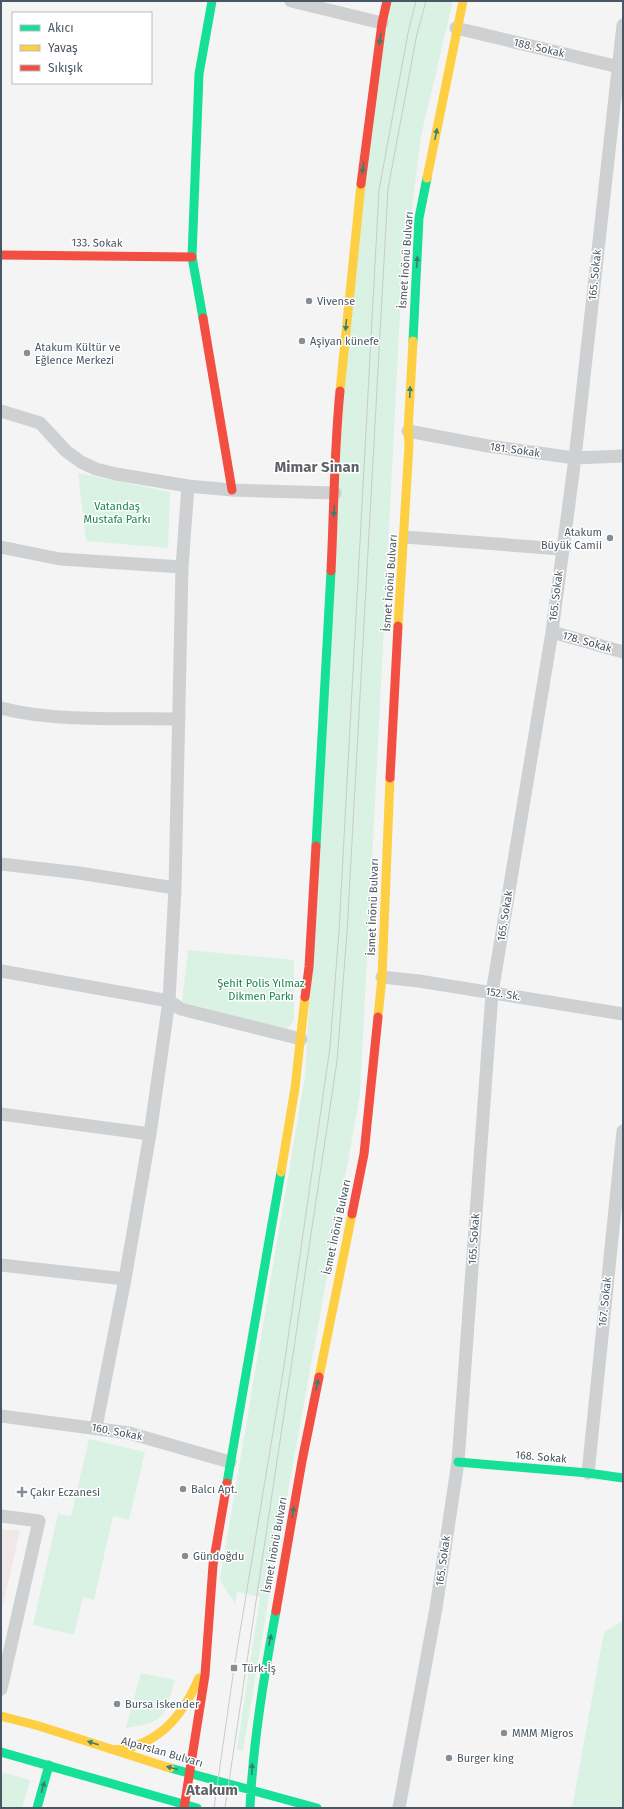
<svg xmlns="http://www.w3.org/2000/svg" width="624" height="1809" font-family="'Fira Sans',sans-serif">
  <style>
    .medical { fill: #f1e7e6 }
    .green { fill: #d9f2e3 }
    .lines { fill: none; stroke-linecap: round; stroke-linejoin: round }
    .street { stroke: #ced0d2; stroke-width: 13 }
    .fast { stroke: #16e098; stroke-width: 9 }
    .slow { stroke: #ffcf43; stroke-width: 9 }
    .jam { stroke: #f24e42; stroke-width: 9 }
    .tram { stroke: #c9cacc; stroke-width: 1 }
    .oneway { fill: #3a7f72 }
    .poi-dot { fill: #868d94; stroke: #fff; stroke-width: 1.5 }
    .labels { text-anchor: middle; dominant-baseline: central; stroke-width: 3; stroke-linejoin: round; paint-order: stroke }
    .street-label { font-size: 11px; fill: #4a5661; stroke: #fff }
    .poi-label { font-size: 11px; fill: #4a5661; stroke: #fff; text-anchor: start }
    .park-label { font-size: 11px; fill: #17864f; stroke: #fff }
    .district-label { font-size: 15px; font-weight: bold; fill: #5f6368; stroke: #fff }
  </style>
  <rect width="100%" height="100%" fill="#f4f4f4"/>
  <!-- medical -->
  <path class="medical" d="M1,1529L20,1531L1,1613Z"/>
  <!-- green -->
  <path class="green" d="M388,1H453L421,136L401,293L360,1095L269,1596L243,1751L237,1749L260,1597L237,1592L235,1604L220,1580L305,1076L353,229Z
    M78,473L170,492L168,548L86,541Z
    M188,950L294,960V1021L290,1026L285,1029L182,1002Z
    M89,1439L145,1452L129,1520L113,1516L94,1600L83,1597L74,1635L33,1625L58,1514L71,1516Z
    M623,1621V1808H572L604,1632Z
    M141,1673L175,1680C164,1717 166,1722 126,1728Z
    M1,1772L30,1780L22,1808H1Z"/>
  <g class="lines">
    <!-- street -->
    <path class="street" d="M291,1L382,23
      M456,28L623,68
      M1,411L40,423L66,451L81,462L96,469L116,474L188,486L232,490L335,493
      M408,431L488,446L575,458L623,456
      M405,537L561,549
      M1,547L60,559L182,567L188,486
      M552,632L623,652
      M1,708C54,722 123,718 179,719
      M1,864L79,873L175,888
      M1,971L169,1001L175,888L182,567
      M382,977L419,981L623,1014
      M1,1114L150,1134
      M1,1265L125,1279
      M1,1416L129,1433L230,1462
      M96,1427L125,1279L150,1134L169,1001L181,1009L301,1039
      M588,1473L623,1131
      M1,1516L39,1521L1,1689
      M399,1808L436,1608L458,1462L492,993L552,632L575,458L623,25"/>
    <!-- fast -->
    <path class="fast" d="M203,318L192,257L199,74L212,1
      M413,341L419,218L427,178
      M316,846L331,571
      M458,1462L588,1473L623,1478
      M227,1483L281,1172
      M1,1752L197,1808
      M170,1768L317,1808
      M37,1808L49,1765
      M250,1808C253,1742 264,1676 276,1611"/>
    <!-- slow -->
    <path class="slow" d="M427,178L463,1
      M340,391L361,184
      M398,626L409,445L408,431L413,341
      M378,1017L382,977L390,778
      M281,1172L295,1088L305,997
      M319,1377L352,1214
      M1,1716L39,1726L170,1768
      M114,1750C158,1746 182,1717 199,1678"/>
    <!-- jam -->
    <path class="jam" d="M361,184L382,23L387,1
      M1,255L192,257
      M203,318L232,490
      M331,571C334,511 334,451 340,391
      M390,778L398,626
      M305,997L309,967L316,846
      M352,1214L364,1154L378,1017
      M276,1611L302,1461L319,1377
      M184,1808L205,1675L213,1565L227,1483"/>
    <!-- tram -->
    <path class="tram" d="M214,1808L234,1668L284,1366L330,1047L339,931L379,190L408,33L416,1
      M225,1808L337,1061L347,932L388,189L417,34L426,1"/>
  </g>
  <!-- one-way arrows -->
  <defs><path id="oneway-solid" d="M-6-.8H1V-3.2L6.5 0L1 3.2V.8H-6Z"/></defs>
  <g class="oneway">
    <use href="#oneway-solid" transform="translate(380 39) rotate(98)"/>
    <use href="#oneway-solid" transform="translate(436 134) rotate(-79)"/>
    <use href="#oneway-solid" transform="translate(363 168) rotate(98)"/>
    <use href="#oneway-solid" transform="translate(417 262) rotate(-87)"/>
    <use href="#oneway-solid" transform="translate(346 325) rotate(95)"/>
    <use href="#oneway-solid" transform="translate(410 392) rotate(-87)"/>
    <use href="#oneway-solid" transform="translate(334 511) rotate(93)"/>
    <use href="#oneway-solid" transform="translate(317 1385) rotate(-78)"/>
    <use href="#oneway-solid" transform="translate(293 1512) rotate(-81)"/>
    <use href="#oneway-solid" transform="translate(270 1640) rotate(-79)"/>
    <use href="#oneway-solid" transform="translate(93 1743) rotate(-162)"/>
    <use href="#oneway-solid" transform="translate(172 1768) rotate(-165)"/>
    <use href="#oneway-solid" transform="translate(252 1769) rotate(-87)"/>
    <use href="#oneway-solid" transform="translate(43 1787) rotate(-74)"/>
  </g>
  <!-- markers -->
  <g class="poi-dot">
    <circle cx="309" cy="301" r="4"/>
    <circle cx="302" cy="341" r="4"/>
    <circle cx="27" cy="353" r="4"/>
    <circle cx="610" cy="538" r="4"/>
    <circle cx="183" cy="1489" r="4"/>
    <path d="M20 1486h4v4h4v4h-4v4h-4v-4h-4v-4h4z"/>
    <circle cx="185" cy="1556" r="4"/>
    <rect x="230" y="1664" width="8" height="8" rx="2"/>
    <circle cx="117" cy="1704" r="4"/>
    <circle cx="504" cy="1733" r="4"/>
    <circle cx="449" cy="1758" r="4"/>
  </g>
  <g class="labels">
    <!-- street labels -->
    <g class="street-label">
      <text transform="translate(539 48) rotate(13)">188. Sokak</text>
      <text transform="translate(97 243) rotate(1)">133. Sokak</text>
      <text transform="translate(406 260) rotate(-86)">İsmet İnönü Bulvarı</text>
      <text transform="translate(595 275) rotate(-84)">165. Sokak</text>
      <text transform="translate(515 450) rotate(8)">181. Sokak</text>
      <text transform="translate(390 583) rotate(-86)">İsmet İnönü Bulvarı</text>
      <text transform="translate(556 596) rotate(-83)">165. Sokak</text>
      <text transform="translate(587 642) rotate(16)">178. Sokak</text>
      <text transform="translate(373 907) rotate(-88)">İsmet İnönü Bulvarı</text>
      <text transform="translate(505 916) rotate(-81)">165. Sokak</text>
      <text transform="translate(503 994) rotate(9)">152. Sk.</text>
      <text transform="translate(337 1227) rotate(-78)">İsmet İnönü Bulvarı</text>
      <text transform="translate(474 1239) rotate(-86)">165. Sokak</text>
      <text transform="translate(605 1302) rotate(-84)">167. Sokak</text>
      <text transform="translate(117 1432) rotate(11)">160. Sokak</text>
      <text transform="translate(541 1457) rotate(5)">168. Sokak</text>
      <text transform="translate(275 1545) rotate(-80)">İsmet İnönü Bulvarı</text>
      <text transform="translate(443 1561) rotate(-82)">165. Sokak</text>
      <text transform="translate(162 1752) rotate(16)">Alparslan Bulvarı</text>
    </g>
    <!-- poi labels -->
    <g class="poi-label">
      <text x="317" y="301">Vivense</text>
      <text x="310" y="341">Aşiyan künefe</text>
      <text x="35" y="347">Atakum Kültür ve<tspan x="35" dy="13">Eğlence Merkezi</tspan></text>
      <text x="602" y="532" text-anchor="end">Atakum<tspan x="602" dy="13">Büyük Camii</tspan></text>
      <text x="191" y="1489">Balcı Apt.</text>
      <text x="30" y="1492">Çakır Eczanesi</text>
      <text x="193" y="1556">Gündoğdu</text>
      <text x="242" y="1668">Türk-İş</text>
      <text x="125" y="1704">Bursa iskender</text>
      <text x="512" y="1733">MMM Migros</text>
      <text x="457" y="1758">Burger king</text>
    </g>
    <!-- park labels -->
    <g class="park-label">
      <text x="117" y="506">Vatandaş<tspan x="117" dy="13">Mustafa Parkı</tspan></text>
      <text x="261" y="983">Şehit Polis Yılmaz<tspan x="261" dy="13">Dikmen Parkı</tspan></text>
    </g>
    <!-- district labels -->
    <g class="district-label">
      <text x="317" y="467">Mimar Sinan</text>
      <text x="212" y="1790">Atakum</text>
    </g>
  </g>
  <!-- border -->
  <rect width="624" height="1809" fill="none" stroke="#4a5661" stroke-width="4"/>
  <!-- legend -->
  <rect x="12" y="12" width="140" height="72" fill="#ffffff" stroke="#b7bbc0"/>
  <rect x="20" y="25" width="20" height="6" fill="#16e098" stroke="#b7bbc0"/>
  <text x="48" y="32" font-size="12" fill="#4a5661">Akıcı</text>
  <rect x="20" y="45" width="20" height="6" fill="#ffcf43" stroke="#b7bbc0"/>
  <text x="48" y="52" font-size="12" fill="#4a5661">Yavaş</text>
  <rect x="20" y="65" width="20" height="6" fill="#f24e42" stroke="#b7bbc0"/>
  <text x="48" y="72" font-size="12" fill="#4a5661">Sıkışık</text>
</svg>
